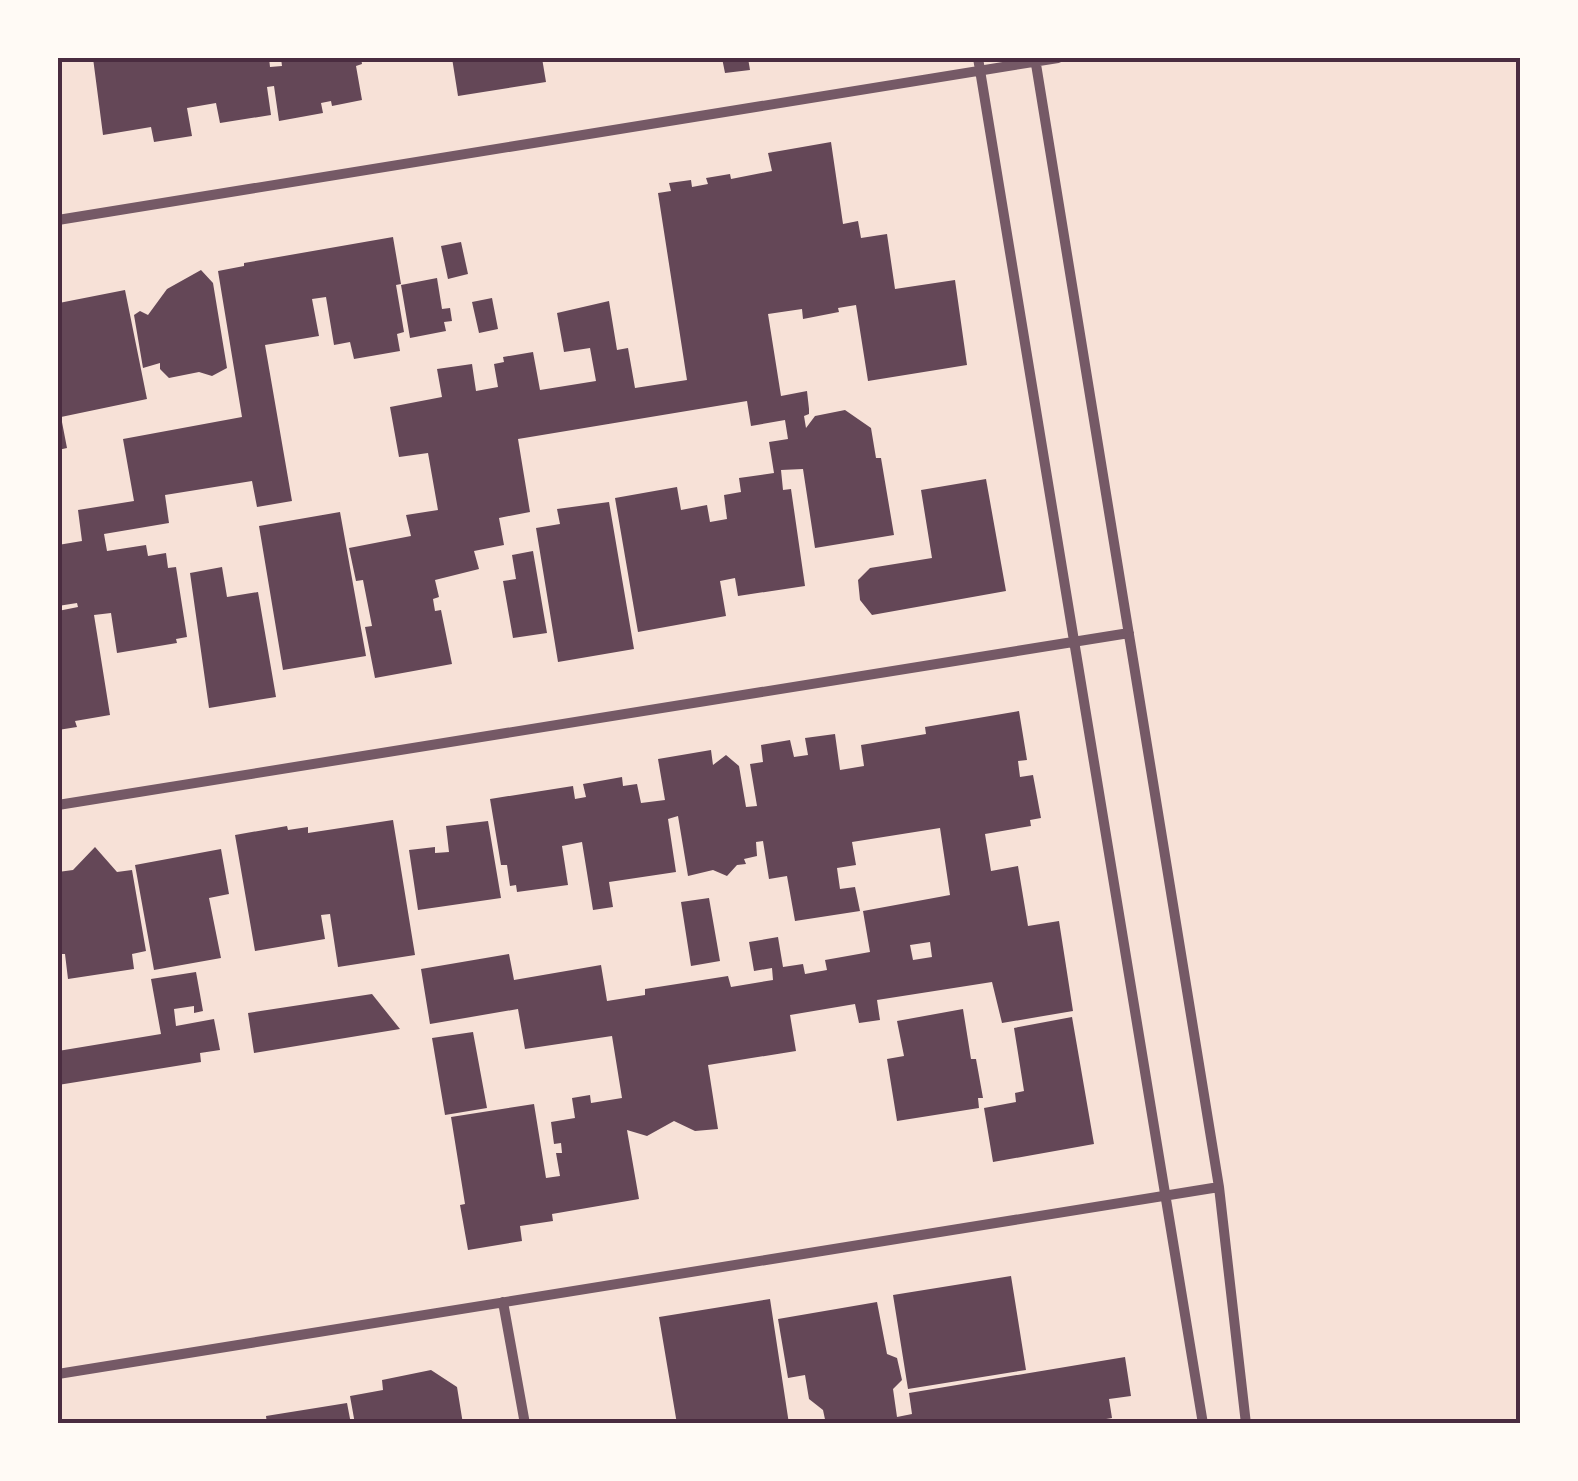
<svg xmlns="http://www.w3.org/2000/svg" width="1578" height="1481" font-family="Rubik,sans-serif">
  <style>
    .building { fill: #644757; fill-rule: evenodd }
    .lines { fill: none; stroke-linecap: round; stroke-linejoin: round }
    .minor { stroke: #755966; stroke-width: 10 }
    .neatline { fill: none; stroke: #4a2c40; stroke-width: 4 }
  </style>
  <rect width="100%" height="100%" fill="#f7e1d7"/>
  <!-- building -->
  <path class="building" d="M93,58H269L270,67L282,66L281,58H361L362,64L356,66L362,100L332,106L331,101L321,103L323,113L279,121L274,86L267,87L271,115L220,123L216,103L187,108L192,136L154,142L151,127L103,135Z
    M452,58H542L546,82L458,96Z
    M722,58H748L750,70L725,73Z
    M831,142L843,224L858,221L861,238L887,234L895,289L955,280L967,365L868,381L856,305L838,308L839,312L803,319L802,309L768,314L781,396L807,391L809,409V414L804,416L806,428L815,416L845,410L871,428L876,458H881L894,535L815,548L803,469L781,470L783,490L791,489L805,586L738,596L735,578L720,581L726,616L638,632L615,498L677,487L681,510L707,505L710,522L727,519L724,495L741,492L739,478L774,473L769,442L788,439L785,420L751,426L747,401L518,439L530,512L499,518L504,545L474,551L479,569L435,580L439,597L433,599L435,611L441,610L452,664L375,678L365,627L372,626L363,580L356,581L349,548L411,536L406,515L438,510L428,453L399,457L390,407L442,397L437,369L472,364L476,391L498,387L494,364L504,362L503,357L533,352L540,390L596,381L590,348L564,352L557,313L609,301L617,350L628,348L635,388L687,380L658,193L671,191L669,183L691,180L692,187L708,184L706,178L730,174L731,179L772,171L768,153Z
    M393,237L401,284L396,285L404,332L397,334L400,351L354,359L350,342L334,345L326,297L312,299L319,336L265,345L292,501L257,507L252,481L165,495L169,523L104,534L107,551L146,545L148,556L166,553L168,568L176,567L187,637L176,639L177,643L117,653L111,613L94,615L110,715L75,721L77,727L58,730V611L78,607L77,603L58,606V545L82,541L78,510L134,501L123,439L242,417L218,271L244,266V263Z
    M461,242L468,274L448,279L441,246Z
    M201,270L213,283L227,368L212,376L199,372L169,378L160,369V363L143,368L134,315L140,311L148,315L167,289Z
    M437,278L442,309L450,308L452,321L444,322L446,331L410,338L401,285Z
    M125,290L147,399L61,417L67,448L58,450V319L62,318L59,303Z
    M492,298L498,329L479,333L472,302Z
    M986,479L1006,591L872,615L860,600L858,580L870,568L932,558L921,490Z
    M609,502L634,649L558,662L536,528L560,524L557,509Z
    M340,512L366,656L283,670L259,526Z
    M533,551L547,633L513,638L503,581L516,579L512,555Z
    M222,567L227,597L258,592L276,697L209,708L190,573Z
    M1019,711L1027,760L1018,761L1020,777L1033,775L1041,818L1030,820L1031,826L985,834L991,871L1018,866L1028,926L1059,921L1073,1011L1002,1023L992,982L877,1000L880,1020L859,1023L855,1004L790,1015L796,1051L708,1065L718,1129L695,1131L674,1121L647,1136L627,1130L639,1199L552,1214L553,1221L520,1226L522,1241L468,1250L460,1205L465,1204L451,1117L534,1104L546,1178L560,1176L556,1153H562L561,1143L554,1144L551,1122L575,1118L572,1098L590,1095L591,1103L622,1098L612,1036L525,1049L518,1009L430,1024L421,969L509,954L514,980L601,965L607,1001L645,995V989L728,976L731,987L773,980L772,968L754,971L749,942L778,937L783,967L803,964L805,974L827,970L825,960L870,952L863,911L950,895L940,828L852,842L856,865L837,868L840,889L855,887L860,911L795,921L787,876L769,879L763,841L756,842L757,856L744,859L746,864L737,865L727,876L713,870L688,876L678,816L668,819L676,872L609,882L613,907L593,910L582,842L562,846L568,885L517,892L516,885L510,886L507,865H501L490,799L573,786L575,799L586,797L583,784L622,777L623,786L637,784L641,803L665,800L658,759L711,750L713,765L726,755L739,766L746,807L757,806L750,764L763,762L761,745L790,740L794,757L808,755L805,738L835,734L840,770L864,766L861,745L926,734L925,727ZM930,942L932,957L913,960L910,945Z
    M393,820L415,955L338,967L330,914L321,915L325,939L255,951L235,835L287,826L288,830L308,827V833Z
    M488,821L501,898L418,910L409,850L435,847V853L449,852L446,826Z
    M95,847L117,872L132,870L146,951L132,954L134,969L68,979L65,954H58V872L73,870Z
    M221,849L229,894L209,898L221,958L154,970L135,865Z
    M709,898L720,961L691,966L681,902Z
    M196,972L203,1011L194,1013V1006L174,1009L176,1026L214,1019L220,1050L200,1053L201,1062L58,1085V1051L161,1034L151,979Z
    M372,994L400,1029L254,1053L248,1013Z
    M963,1009L971,1059H976L983,1098H978L979,1108L897,1121L887,1059L904,1056L897,1021Z
    M1072,1017L1094,1144L993,1162L984,1108L1016,1102L1015,1093L1024,1091L1014,1028Z
    M473,1032L487,1108L445,1115L432,1038Z
    M1011,1276L1026,1370L908,1389L893,1295Z
    M770,1299L789,1424H677L659,1317Z
    M877,1302L887,1354L897,1358L902,1380L893,1389L897,1417L912,1414L909,1393L1125,1357L1131,1396L1109,1399L1112,1418L1077,1424H826L823,1410L809,1399L805,1375L788,1378L778,1319Z
    M431,1370L457,1387L463,1424H355L350,1396L383,1390L382,1380Z
    M347,1403L351,1424H267L266,1416Z"/>
  <g class="lines">
    <!-- minor -->
    <path class="minor" d="M978,58L1203,1424
      M1035,58L1219,1187L1246,1424
      M58,220L1058,58
      M58,805L1129,633
      M503,1302L525,1424
      M58,1374L1219,1187"/>
  </g>
  <!-- border -->
  <rect width="1578" height="1481" fill="none" stroke="#fffaf5" stroke-width="120"/>
  <rect x="60" y="60" width="1458" height="1361" class="neatline"/>
</svg>
